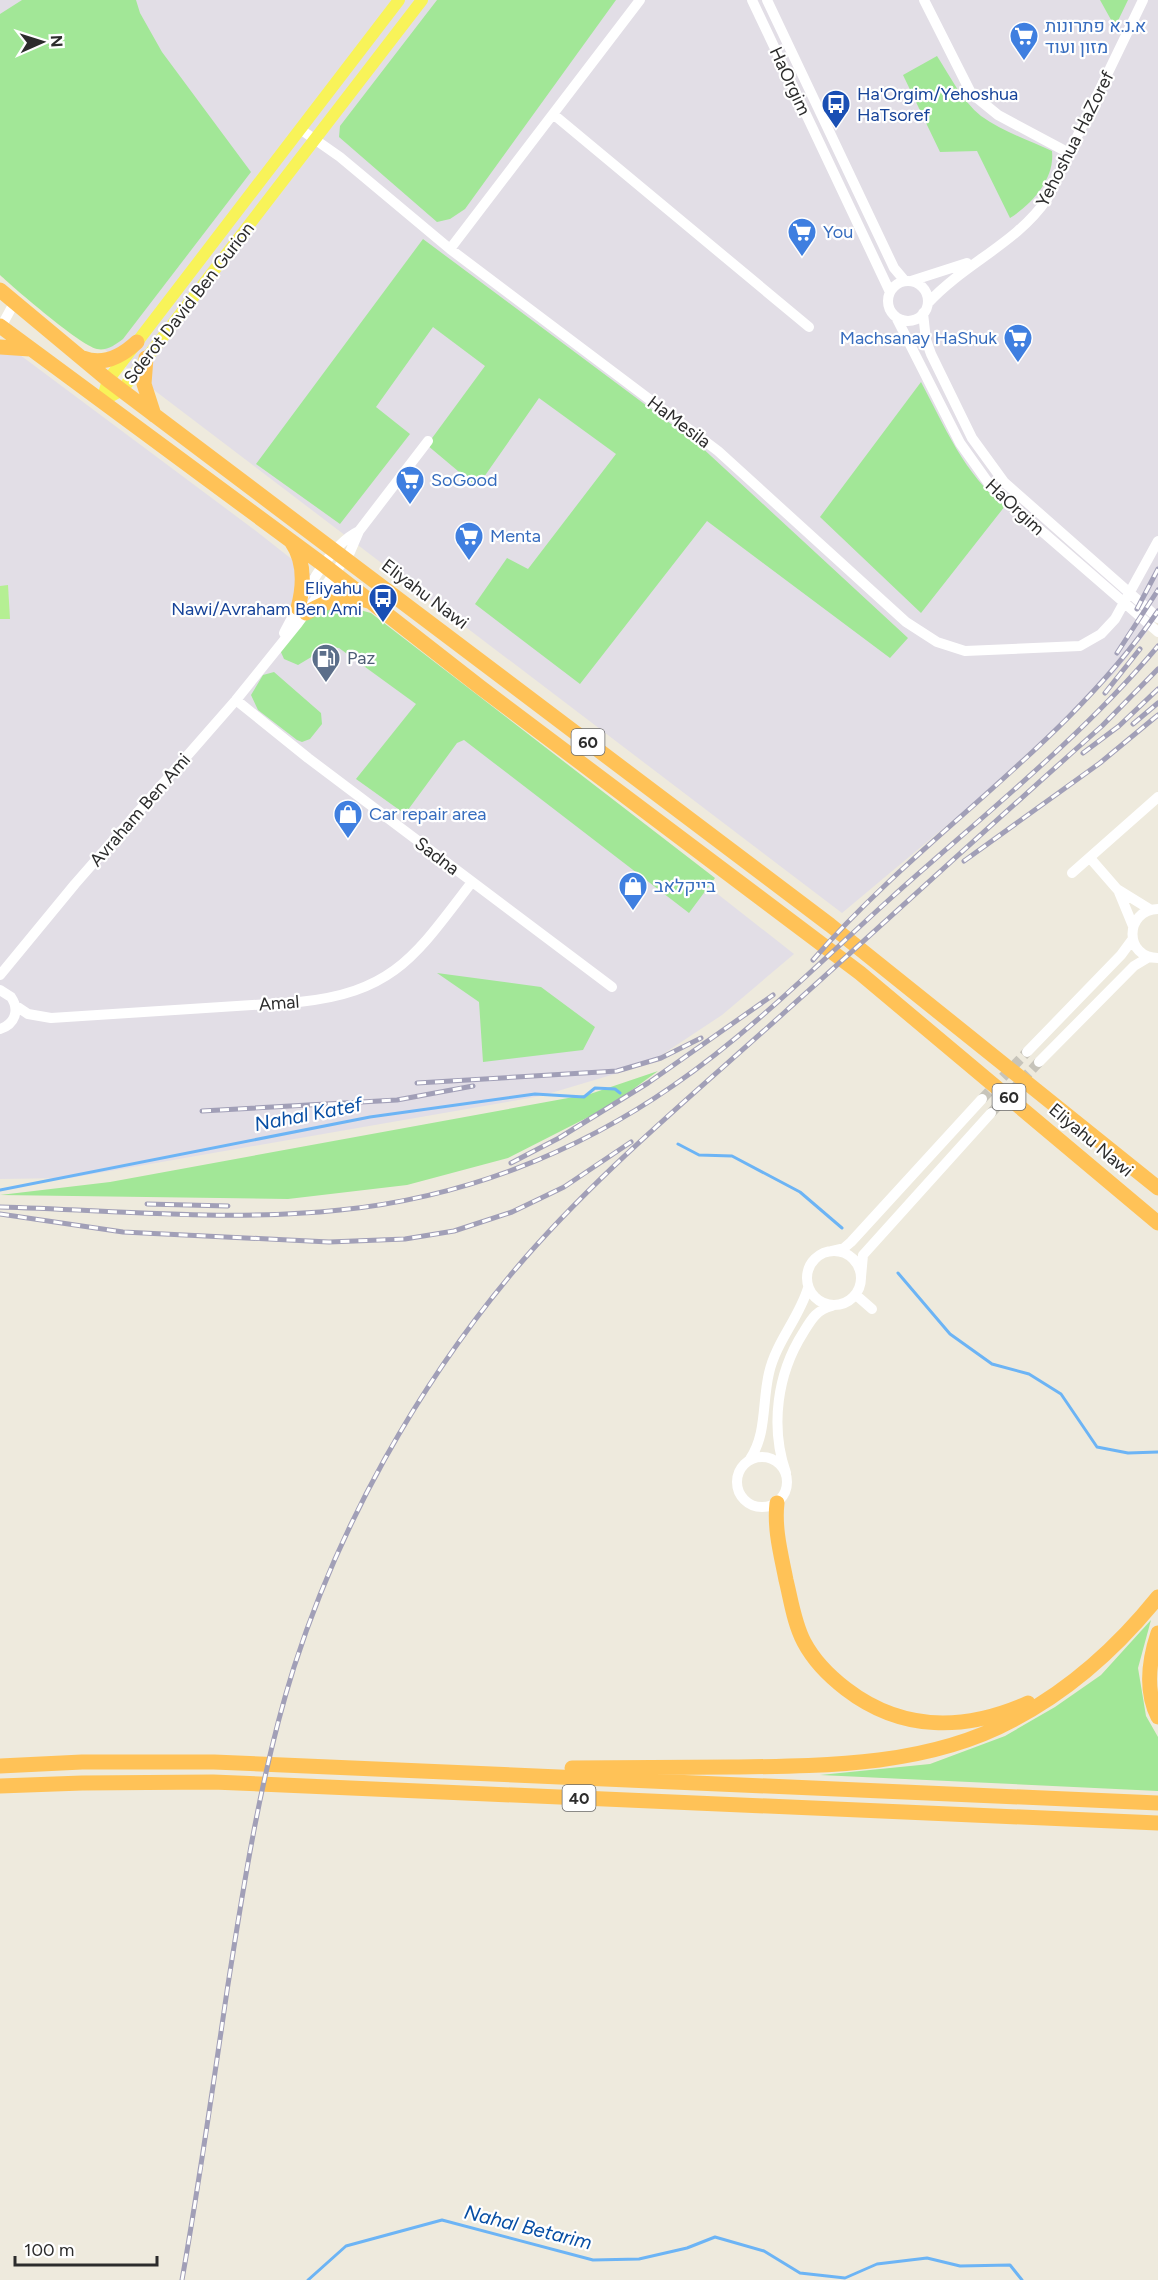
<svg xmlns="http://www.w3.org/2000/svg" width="1158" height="2280" font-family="Figtree,Heebo,sans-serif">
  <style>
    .industrial { fill: #e2dee6 }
    .green { fill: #a2e797 }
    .pitch { fill: #b5ef93 }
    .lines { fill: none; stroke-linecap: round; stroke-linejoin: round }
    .stream { stroke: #6cb4f5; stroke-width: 3 }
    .minor-tunnel { stroke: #c7c4ba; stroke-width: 10; stroke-dasharray: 10 5; stroke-linecap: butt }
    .minor { stroke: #fff; stroke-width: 10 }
    .major { stroke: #f8f359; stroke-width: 12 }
    .highway { stroke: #ffc257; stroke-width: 15 }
    .rail-casing { stroke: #a19fb7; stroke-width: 5 }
    .rail { stroke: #fff; stroke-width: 3; stroke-dasharray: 9; stroke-linecap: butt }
    .labels { text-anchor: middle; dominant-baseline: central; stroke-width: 4.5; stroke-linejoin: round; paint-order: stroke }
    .shield { fill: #fff; stroke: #6b6b6b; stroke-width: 1.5 }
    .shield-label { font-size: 16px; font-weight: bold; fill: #2c2c2c }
    .shop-label { font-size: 18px; fill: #366cbe; stroke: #fff; text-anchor: start }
    .street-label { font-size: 18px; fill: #2c2c2c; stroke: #fff }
    .transit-label { font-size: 18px; fill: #164399; stroke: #fff; text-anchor: start }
    .service-label { font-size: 18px; fill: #4e5e75; stroke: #fff; text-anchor: start }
    .water-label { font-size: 20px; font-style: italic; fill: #074ea4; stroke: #fff }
  </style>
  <rect width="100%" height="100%" fill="#eeeadd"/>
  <!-- industrial -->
  <path class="industrial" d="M0,0H1158V618L1113,675L970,806L842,913L150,387L0,263Z
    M0,340L256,531L794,954L722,1015L648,1064L541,1096L70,1178L0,1179Z"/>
  <!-- green -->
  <path class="green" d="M22,0H136L140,13L162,52L251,172L123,339C115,345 107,351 97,349C80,345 15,289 0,275V14Z
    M437,0H616L465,209L450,219L437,222L339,137L340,126Z
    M1100,0H1128L1115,27Z
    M937,56C950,76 962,101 981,116C1002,131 1028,140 1052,151C1055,179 1032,204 1010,218L977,151L940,152L903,75Z
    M423,239L698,444L908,638L890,658L707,521L580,684L475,604L507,558L528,569L616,454L539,398L477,487L427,445L485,366L433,327L376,407L410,434L340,524L256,464Z
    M921,382C944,425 965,476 1005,506L921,613L820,517Z
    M341,605L371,613L715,878L689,913L464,740L457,743L405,814L356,779L416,704L339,648L328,647L298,665L284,659L280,650L313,612Z
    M274,672L321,713L322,724L310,739L302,742L297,740L258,710L251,695L263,675Z
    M437,973L541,987L595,1027L583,1050L483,1062L479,1002Z
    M658,1071L610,1106L508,1158L407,1185L288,1199L0,1195L110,1182L590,1094Z
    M1151,1620L1138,1668L1146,1716L1158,1737V1791L820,1775L930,1764L1005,1736L1055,1707L1101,1675Z"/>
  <!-- pitch -->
  <path class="pitch" d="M8,585L10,619H0V586Z"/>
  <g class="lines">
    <!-- stream -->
    <path class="stream" d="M678,1144L699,1155L732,1156L800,1192L842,1228
      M0,1190L370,1117L535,1094L584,1097L595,1088L615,1089L620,1093
      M898,1273L950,1334L992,1364L1029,1374L1061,1394L1097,1447L1128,1453L1158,1452
      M308,2280L346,2246L442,2220L593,2260L639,2259L687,2248L715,2237L764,2251L800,2273L845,2278L877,2264L927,2258L960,2266L1010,2265L1022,2280"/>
    <!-- minor-tunnel -->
    <path class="minor-tunnel" d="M982,1099L1027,1052
      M991,1113L1039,1062"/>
    <!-- minor -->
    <path class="minor" d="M752,0L890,292
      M767,0L894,268L905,281
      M924,0L971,93L998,115L1069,153
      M553,114L809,327
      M300,129L340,157L450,249L718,451L906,622L937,642L965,651L1080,646L1101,634L1115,619L1158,541
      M450,249L640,0
      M911,281L967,263
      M888 301a20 20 0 1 1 40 0a20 20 0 1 1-40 0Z
      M928,303C965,263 1017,243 1047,199L1143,0
      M923,313L926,340L931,354L972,438L1004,482L1158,618
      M896,317L960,443L992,488L1158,632
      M0,329L14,303
      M284,633C300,603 327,546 359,531
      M236,700L308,758L612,987
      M1090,858L1117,889L1151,910
      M1072,873L1158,797
      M1119,892L1133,926
      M1158,909C1124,910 1124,958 1158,958
      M0,975L75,884L236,700L298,623L350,552L359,531L428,441
      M0,990L11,997C20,1010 15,1024 0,1029
      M16,1006L28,1014L51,1018L299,1002C396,992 417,953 472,882
      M1027,1052L1121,955L1132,940
      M1039,1062L1134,966L1149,957
      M807 1278a27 27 0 1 1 54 0a27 27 0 1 1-54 0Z
      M831,1251L844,1248L851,1242L982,1099
      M861,1277L863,1255L991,1113
      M856,1295L872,1309
      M737 1482a25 25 0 1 1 50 0a25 25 0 1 1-50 0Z
      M750,1459C767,1434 762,1402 769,1373C776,1342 799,1318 808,1288
      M786,1473C770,1427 777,1374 803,1333C811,1320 816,1310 832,1306"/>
    <!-- major -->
    <path class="major" d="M102,401L122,390L422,0
      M102,401L108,380L399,0"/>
    <!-- highway -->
    <path class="highway" d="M0,290L108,380L830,925L1158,1188
      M0,326L325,566L480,687L860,973L1158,1223
      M0,347L30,349
      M83,358C103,366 122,356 137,342
      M146,358L144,384L154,415
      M291,541C305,561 304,586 298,608
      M306,613C327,601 344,593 369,601
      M777,1503C774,1529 781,1554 786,1580C791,1600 794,1623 804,1642C814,1661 829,1676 846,1689C902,1732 965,1731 1028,1703
      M1158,1633C1149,1660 1145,1691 1158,1717
      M0,1766L82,1762H214L1158,1803
      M572,1768C626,1768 679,1767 732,1767C826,1766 928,1766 1013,1720C1070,1690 1117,1648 1158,1597
      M0,1786L82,1783L213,1782L1158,1823"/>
    <!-- rail casing -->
    <g class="rail-casing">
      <path id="rail" d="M1137,609L1158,569
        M1117,653L1158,590
        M1105,693L1140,649
        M1133,724L1158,703
        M1083,753L1119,726L1158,689
        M964,861L1100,763L1158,715
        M813,960C920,836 1065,747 1158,611
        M417,1083L617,1071L661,1058L701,1038
        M202,1111L397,1100L473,1086
        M511,1163L559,1138L648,1083L773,995
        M147,1204L228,1206
        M0,1207C113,1210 228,1222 340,1210C461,1198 575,1154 674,1085C752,1031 820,962 891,898C980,818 1081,738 1158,646
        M0,1214L123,1232L329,1242L405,1239L454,1231L512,1212L564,1187L631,1142
        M182,2280C199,2184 213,2087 227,1991C244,1882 261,1772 294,1667C340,1524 417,1387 513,1272C594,1176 693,1095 786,1011C892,916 996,820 1102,726L1158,669"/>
    </g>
    <!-- rail -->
    <use href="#rail" class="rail"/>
  </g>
  <!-- icons -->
  <defs>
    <g id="supermarket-pin" transform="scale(1.5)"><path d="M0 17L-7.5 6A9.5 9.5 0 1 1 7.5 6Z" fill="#3f7fe0" stroke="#fff"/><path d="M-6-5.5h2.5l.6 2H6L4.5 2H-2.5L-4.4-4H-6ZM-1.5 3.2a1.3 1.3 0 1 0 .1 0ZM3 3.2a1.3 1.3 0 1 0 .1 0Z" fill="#fff"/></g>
    <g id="bus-pin" transform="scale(1.5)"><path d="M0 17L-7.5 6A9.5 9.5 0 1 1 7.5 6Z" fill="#1a4fb4" stroke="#fff"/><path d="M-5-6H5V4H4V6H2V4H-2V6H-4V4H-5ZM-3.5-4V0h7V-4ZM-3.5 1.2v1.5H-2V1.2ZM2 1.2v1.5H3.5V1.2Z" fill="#fff"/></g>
    <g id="fuel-pin" transform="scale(1.5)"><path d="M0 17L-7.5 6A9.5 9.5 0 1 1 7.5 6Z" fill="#5c6f8a" stroke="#fff"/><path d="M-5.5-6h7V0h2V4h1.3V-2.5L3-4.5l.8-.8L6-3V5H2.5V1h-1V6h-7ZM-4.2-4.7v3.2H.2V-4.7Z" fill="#fff"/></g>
    <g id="shop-pin" transform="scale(1.5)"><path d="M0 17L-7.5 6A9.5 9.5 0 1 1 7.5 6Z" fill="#3f7fe0" stroke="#fff"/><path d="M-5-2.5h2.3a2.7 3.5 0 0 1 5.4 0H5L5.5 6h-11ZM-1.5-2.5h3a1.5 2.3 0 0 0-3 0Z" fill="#fff"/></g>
  </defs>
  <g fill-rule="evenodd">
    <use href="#supermarket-pin" x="1024" y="36"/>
    <use href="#bus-pin" x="836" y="104"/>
    <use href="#supermarket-pin" x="802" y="232"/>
    <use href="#supermarket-pin" x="1018" y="338"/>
    <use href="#supermarket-pin" x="410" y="480"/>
    <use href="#supermarket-pin" x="469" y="536"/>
    <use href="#bus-pin" x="383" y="598"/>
    <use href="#fuel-pin" x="326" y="658"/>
    <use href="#shop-pin" x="348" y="814"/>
    <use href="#shop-pin" x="633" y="886"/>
  </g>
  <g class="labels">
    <!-- shield labels -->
    <g class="shield">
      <rect x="571.5" y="729" width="33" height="26" rx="4.5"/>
      <rect x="992.5" y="1084" width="33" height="26" rx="4.5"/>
      <rect x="562.5" y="1785" width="33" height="26" rx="4.5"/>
    </g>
    <g class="shield-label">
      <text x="588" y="742">60</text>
      <text x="1009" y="1097">60</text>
      <text x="579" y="1798">40</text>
    </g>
    <!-- shop labels -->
    <g class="shop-label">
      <text x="1045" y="26">א.נ.א פתרונות<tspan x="1045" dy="21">מזון ועוד</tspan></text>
      <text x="823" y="232">You</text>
      <text x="997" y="338" text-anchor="end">Machsanay HaShuk</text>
      <text x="431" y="480">SoGood</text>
      <text x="490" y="536">Menta</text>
      <text x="369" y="814">Car repair area</text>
      <text x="654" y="886">בייקלאב</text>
    </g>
    <!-- street labels -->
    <g class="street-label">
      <text transform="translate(790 81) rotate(65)">HaOrgim</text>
      <text transform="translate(1075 139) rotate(-63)">Yehoshua HaZoref</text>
      <text transform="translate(189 303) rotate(-52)">Sderot David Ben Gurion</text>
      <text transform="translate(679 422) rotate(37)">HaMesila</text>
      <text transform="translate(1015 507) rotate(43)">HaOrgim</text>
      <text transform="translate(425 594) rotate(37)">Eliyahu Nawi</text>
      <text transform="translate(140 810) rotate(-49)">Avraham Ben Ami</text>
      <text transform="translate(437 856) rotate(37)">Sadna</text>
      <text transform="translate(279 1003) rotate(-4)">Amal</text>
      <text transform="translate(1091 1140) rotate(40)">Eliyahu Nawi</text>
    </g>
    <!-- transit labels -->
    <g class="transit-label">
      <text x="857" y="94">Ha'Orgim/Yehoshua<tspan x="857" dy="21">HaTsoref</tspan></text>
      <text x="362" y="588" text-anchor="end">Eliyahu<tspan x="362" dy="21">Nawi/Avraham Ben Ami</tspan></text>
    </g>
    <!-- service labels -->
    <g class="service-label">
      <text x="347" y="658">Paz</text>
    </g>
    <!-- water labels -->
    <g class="water-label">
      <text transform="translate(308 1114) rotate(-11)">Nahal Katef</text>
      <text transform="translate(528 2227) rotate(14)">Nahal Betarim</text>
    </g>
  </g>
  <!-- north arrow -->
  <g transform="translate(42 42) rotate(87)" stroke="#ffffff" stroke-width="4.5" paint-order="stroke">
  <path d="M0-4.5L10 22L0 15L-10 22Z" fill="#2c2c2c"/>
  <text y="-9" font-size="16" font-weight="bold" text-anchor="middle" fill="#2c2c2c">N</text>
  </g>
  <!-- scale -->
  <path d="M15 2256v9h142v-9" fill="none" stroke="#2c2c2c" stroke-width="3"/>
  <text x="24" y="2256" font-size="18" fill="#2c2c2c" stroke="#ffffff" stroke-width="4.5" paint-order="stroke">100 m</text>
</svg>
